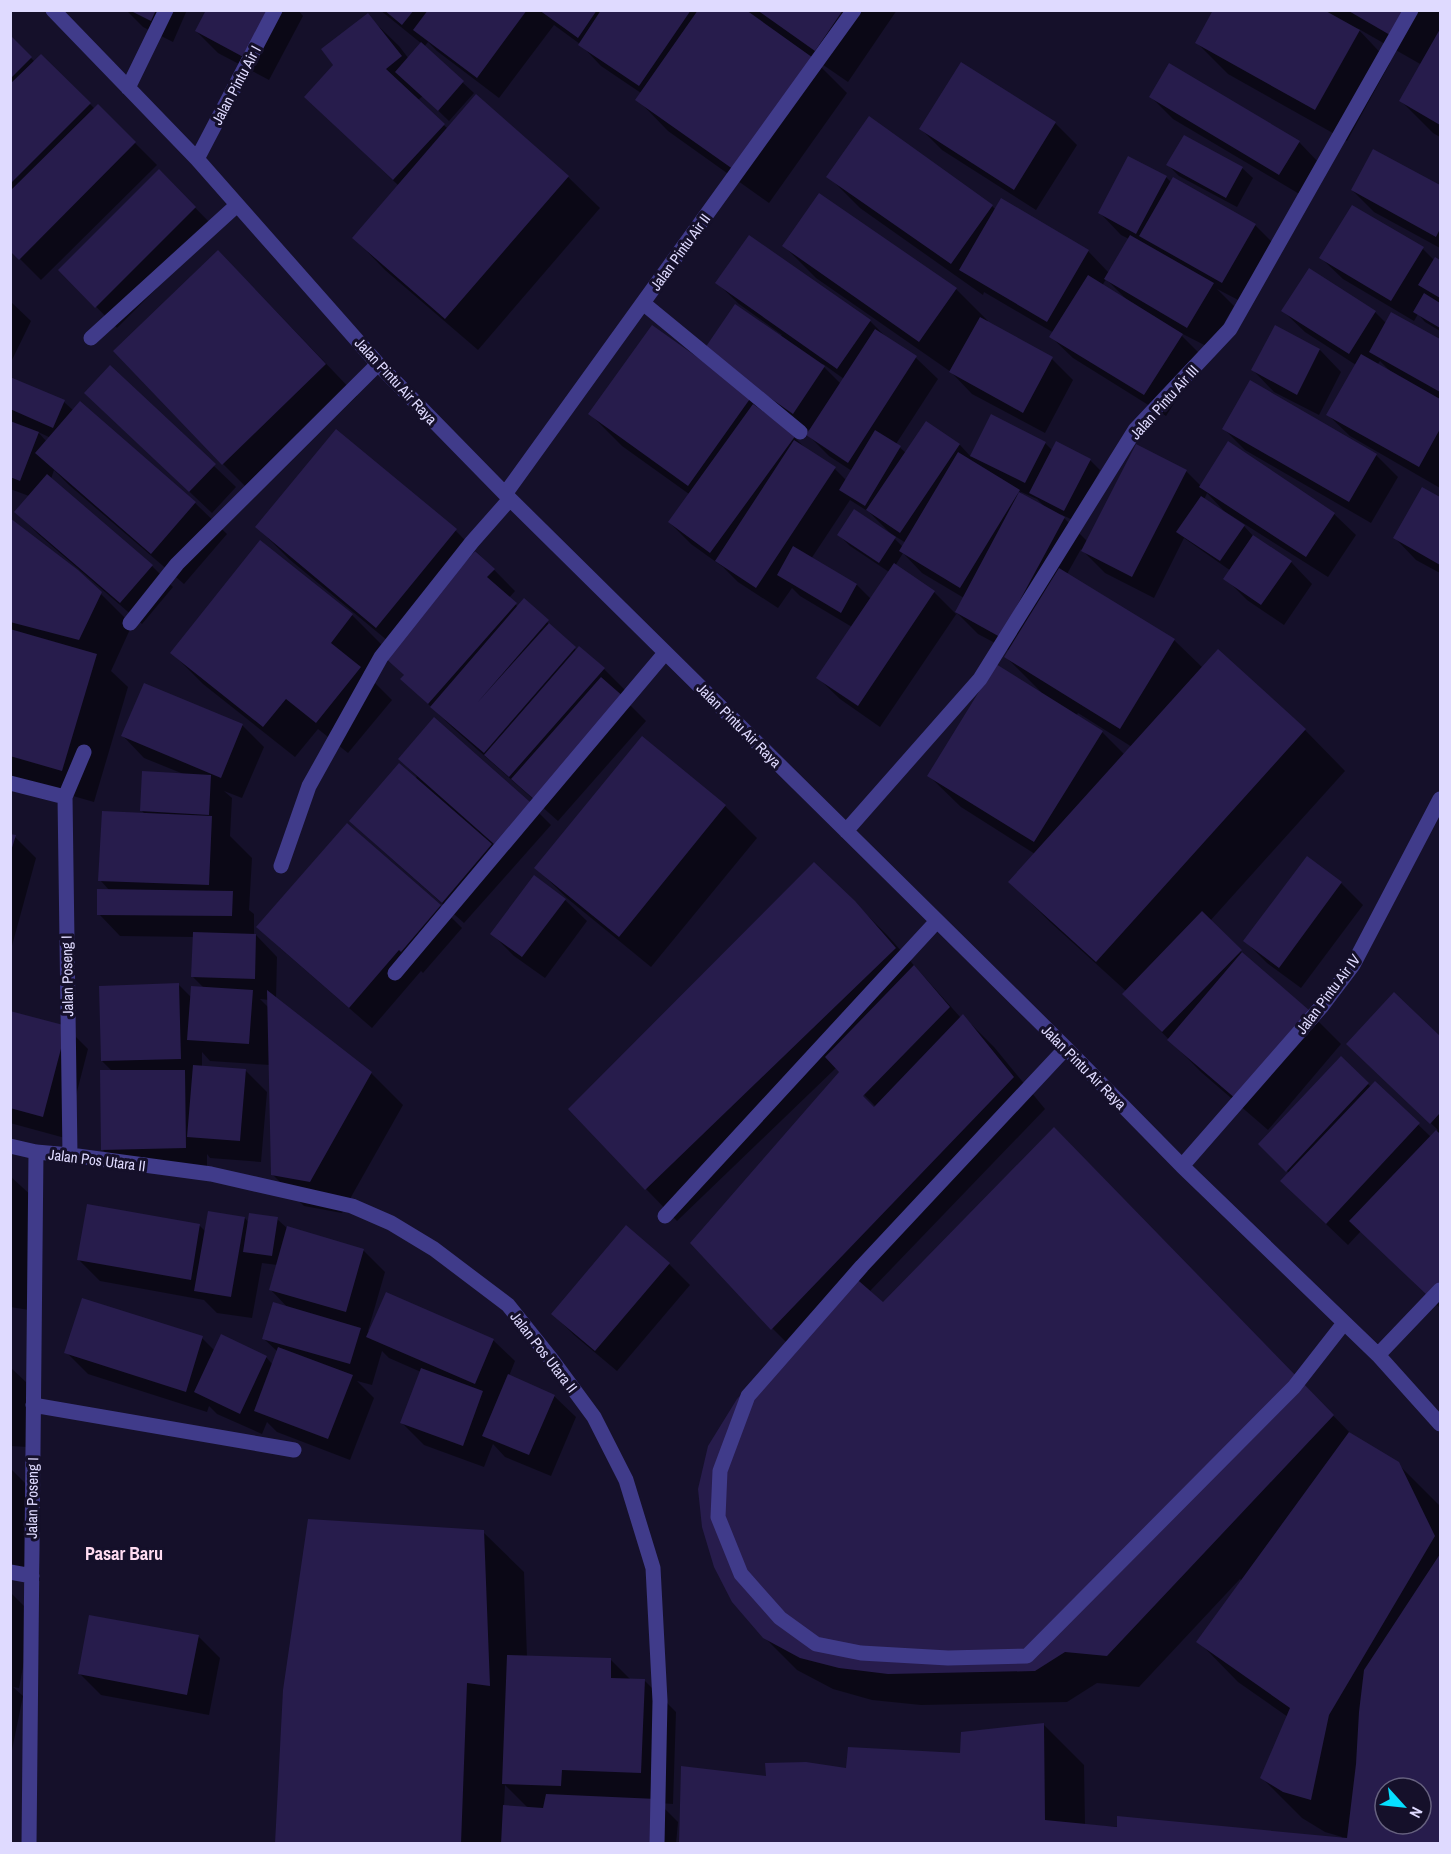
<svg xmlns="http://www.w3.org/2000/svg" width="1451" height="1854" font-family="'Archivo Narrow',sans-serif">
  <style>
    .shadow { fill: #0007; fill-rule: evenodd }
    .building { fill: #271c4c; fill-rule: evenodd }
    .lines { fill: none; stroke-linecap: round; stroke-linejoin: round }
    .minor { stroke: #403b8a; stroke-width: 15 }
    .labels { text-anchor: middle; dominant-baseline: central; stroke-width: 6; stroke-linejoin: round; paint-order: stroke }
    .street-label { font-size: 15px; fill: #dfdaff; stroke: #15102a }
    .quarter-label { font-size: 18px; font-weight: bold; fill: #ffdcf1; stroke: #15102a }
  </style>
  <rect width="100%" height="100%" fill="#15102a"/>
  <!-- shadow -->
  <path class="shadow" d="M126,10H187L173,42L143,27Z
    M207,10H298L303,16L269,80L218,53L196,31Z
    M380,10H897L848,82L816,60L815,61L847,93L769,203L668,131L637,99L641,93L601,66L580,44L554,25L499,98L437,51L428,42L424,47L474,93L449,121L423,96L418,100L448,129L476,96L568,177L600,208L478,350L385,270L354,238L399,186L306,97L335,65L367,15L399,46L409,59L422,44Z
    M1215,10H1440V137L1433,133L1401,101L1422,65L1357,28L1390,63L1347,141L1228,74L1197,43Z
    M10,37L35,62L41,56L95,109L98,106L157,165L41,280L10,249Z
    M961,64L1055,123L1077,145L1036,210L942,150L921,129Z
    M1151,97L1299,142L1320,164L1301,195L1173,119Z
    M1374,151L1440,186V248L1374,212L1352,190Z
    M1168,165L1242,168L1253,178L1237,207L1179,176Z
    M159,171L216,229L117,328L60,270Z
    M828,176L992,206L996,210L1088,251L1109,273L1129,239L1121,235L1100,213L1166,177L1172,183L1255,225L1277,247L1244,303L1217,289L1234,306L1210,348L1177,331L1203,357L1166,416L1073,358L1051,337L1054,333L984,292L983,295L860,208ZM1106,279L1126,299L1102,286Z
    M819,195L956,289L988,321L987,322L1052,359L1073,380L1045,433L972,394L951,372L816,278L784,246Z
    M750,237L870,321L889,340L916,358L938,379L896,444L906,453L926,423L960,445L971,457L992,416L1045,443L1053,451L1090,460L1100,470L1075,521L1060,514L1088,542L1186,471L1201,486L1334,514L1356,535L1328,577L1224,511L1207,493L1204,500L1244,526L1255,538L1291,562L1312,584L1284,625L1247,600L1225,578L1231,571L1184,538L1154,598L1105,573L1081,549L1067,574L1174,640L1203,668L1305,730L1345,771L1210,921L1253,963L1309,1012L1341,1044L1268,1130L1201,1072L1124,994L1126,991L1050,922L1010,882L1035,854L961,807L929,776L1041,692L1006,657L1010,651L978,634L957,613L880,727L840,699L818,678L852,627L800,596L792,588L778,608L738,582L723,567L691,544L669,522L689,494L622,446L590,414L751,397L813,455L835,469L846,480L852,471L829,456L808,435L810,431L726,373L782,335L739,304L717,283ZM823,364L844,379L841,384L822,365ZM1019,491L1037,499L1044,506L1025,497ZM850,500L869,512L890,533L906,543L903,547L893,537L839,535L850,546L889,572L871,599L857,585L811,559ZM903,553L922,573L964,598L956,614L934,592L895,566ZM1078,713L1132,747L1125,755L1102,732L1076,716Z
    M1423,249L1435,261L1436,259L1440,262V331L1425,322L1418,314L1414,321L1343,279L1321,258Z
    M250,284L357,396L254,495L223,464Z
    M10,301L31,321L11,362H10Z
    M1283,311L1375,312L1386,323L1392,314L1440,341V488L1350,436L1328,415L1356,365L1305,332ZM1380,361L1390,371L1377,365Z
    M1276,327L1320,350L1341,372L1319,415L1274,392L1253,370Z
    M110,367L236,487L212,513L107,414Z
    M10,378L64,402L74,411L195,503L227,534L184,584L69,485L54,470L51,479L152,566L173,587L142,624L38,534L16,512L29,496L10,489ZM38,432L51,438L47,442Z
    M1224,429L1376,455L1398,477L1371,523L1245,450Z
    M336,431L456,531L515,591L509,598L518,607L524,600L577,651L604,669L625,690L624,699L646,721L558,821L453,728L402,679L405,676L385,656L394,646L289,559L257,527Z
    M1423,489L1440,499V573L1416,560L1395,538Z
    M10,520L100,593L132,625L111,671L128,687L94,802L10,778Z
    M352,615L384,647L364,672L392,700L348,753L318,729L295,757L203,684L172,653Z
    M242,725L264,747L242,798L224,791L232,798L230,836L252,858L249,910L254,914V935H256L277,957L276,999L371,1073L403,1105L342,1213L304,1206L272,1174L270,1065L210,1061L202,1052V1067L245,1070L267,1092L261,1162L210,1158L207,1154V1170L124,1171L102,1149L113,1072L102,1061L179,985L192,998L204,988L193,977L194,937L120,936L99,914L110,891L100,880L146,815L141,810L186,775L144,758L123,736ZM260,999L269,1000V1008Z
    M642,738L725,806L757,838L651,967L568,899L536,868Z
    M400,759L529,803L551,825L464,923L373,842L351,821L417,777Z
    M348,825L440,906L462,928L423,973L421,971L372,1028L280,948L258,927Z
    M10,835L15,837L36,858L10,953Z
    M1307,858L1341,883L1363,905L1301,988L1267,963L1245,941Z
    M534,877L565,900L587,921L545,978L514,956L492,934Z
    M854,902L887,935L961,1018L963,1016L994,1047L1045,1109L870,1291L883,1304L1085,1161L1354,1437L1398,1464L1439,1505L1440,1508V1844H680L767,1777L962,1755L1043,1724L1084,1765L1085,1825L1341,1839L1342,1837L1325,1832L1302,1818L1261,1777L1288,1717L1238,1682L1198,1641L1242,1581L1240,1579L1139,1687L1097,1683L1067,1702L921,1705L872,1700L833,1689L797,1670L764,1637L789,1345L772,1328L876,1107L837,1067L677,1221L646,1189ZM1385,1788H1421V1824H1385Z
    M1394,994L1440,1038V1308L1361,1231L1348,1245L1304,1203L1290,1174L1260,1144L1341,1058L1371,1087L1375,1083L1431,1137L1438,1130L1370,1065Z
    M10,1012L66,1027L88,1049L65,1138L10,1123Z
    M10,1176L34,1198L29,1310L10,1307Z
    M89,1206L200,1226L206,1232L245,1218L249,1223L277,1219L288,1229L363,1250L385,1272L368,1331L493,1340L515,1361L509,1376L554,1396L576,1417L551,1476L505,1457L493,1444L484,1467L424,1445L402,1423L421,1372L389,1358L382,1351L372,1385L357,1381L374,1398L350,1460L277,1432L267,1422L262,1434L217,1414L209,1406L207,1412L88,1374L66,1352L202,1338L215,1351L266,1357L273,1365L278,1352L264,1339L289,1309L270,1289L277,1265L262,1263L252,1318L217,1313L204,1300L100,1281L79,1260Z
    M669,1264L690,1285L617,1371L574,1335L553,1314Z
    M10,1367L26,1382L28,1447L10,1446Z
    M10,1468L37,1495L40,1581L10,1578Z
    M483,1532L524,1572L527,1657L611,1660L631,1680H644L676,1712L673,1804L659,1803L678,1822L676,1844H276ZM505,1785L528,1808L504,1806Z
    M10,1592L33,1615L19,1688L13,1687L23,1696L10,1760Z
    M198,1636L220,1658L209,1715L101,1695L80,1674Z"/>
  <!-- building -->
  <path class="building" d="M129,10H156L151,21Z
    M206,10H273L247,59L195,31Z
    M384,10H414L402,25Z
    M428,10H527L477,78L413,30Z
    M539,10H597L578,38Z
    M601,10H691L639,86L578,45Z
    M698,10H746L816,60L737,172L635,100Z
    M757,10H843L815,51Z
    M1213,10H1324L1360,30L1315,110L1195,43Z
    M1347,10H1404L1390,35Z
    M368,13L402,56L386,69L445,124L393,180L304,97L333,65L321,49Z
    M1440,29V125L1399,101Z
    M10,35L32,57L10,79Z
    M421,42L464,81L438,111L395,72Z
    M41,54L91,103L10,184V84Z
    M961,62L1056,122L1014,190L919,129Z
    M1169,63L1300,141L1279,175L1149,97Z
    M476,94L569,176L445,319L352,238Z
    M98,104L136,142L19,260L10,251V191Z
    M869,116L993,205L951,264L826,177Z
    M1184,135L1243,167L1226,198L1166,165Z
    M1373,149L1440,185V229L1436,237L1351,190Z
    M1128,156L1167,176L1136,234L1098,213Z
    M159,169L196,207L95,308L58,270Z
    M1173,177L1256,224L1222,283L1139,236Z
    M819,193L957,288L919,342L782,246Z
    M1001,198L1089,250L1047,322L959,270Z
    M1352,205L1424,247L1391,301L1319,258Z
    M749,235L871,320L837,369L715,283Z
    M1130,235L1214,283L1187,328L1104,279Z
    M218,250L326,364L222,465L113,351Z
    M1435,257L1440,260V298L1418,285Z
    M1309,268L1376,311L1349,354L1281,311Z
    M1088,275L1183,334L1144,395L1049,337Z
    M1424,293L1440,303V328L1413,312Z
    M735,304L825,366L793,414L703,351Z
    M1391,312L1440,339V392L1369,352Z
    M980,317L1053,357L1023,413L949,372Z
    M652,325L752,396L688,486L588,414Z
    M1275,325L1320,349L1297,395L1251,370Z
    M875,329L917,356L848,463L806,435Z
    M1361,354L1440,399V429L1419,467L1326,415Z
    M110,365L216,464L189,492L84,393Z
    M10,377L65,400L53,428L10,409Z
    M1250,380L1377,454L1349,502L1222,429Z
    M80,401L196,502L151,554L35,453Z
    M753,404L796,435L710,553L668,522Z
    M991,414L1046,442L1025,483L970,456Z
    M10,421L39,432L20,481L10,477Z
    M926,421L960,444L900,533L866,510Z
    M336,429L457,529L376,628L255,527Z
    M875,430L901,446L865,506L839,490Z
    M794,440L836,467L756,588L715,561Z
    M1056,441L1091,459L1064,511L1029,493Z
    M1228,441L1335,513L1306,557L1199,487Z
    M1136,444L1187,470L1132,577L1081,551Z
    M958,452L1020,490L960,588L899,551Z
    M47,474L153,565L120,603L14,512Z
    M1422,487L1440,497V565L1393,538Z
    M1019,492L1065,517L1000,637L955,612Z
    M1201,496L1245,525L1220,561L1176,532Z
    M854,509L896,537L879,563L837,535Z
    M10,518L78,570L102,592L79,640L10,622Z
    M1253,535L1292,561L1261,605L1223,579Z
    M260,540L353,614L331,643L361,667L316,723L286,699L263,727L170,653Z
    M793,546L857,584L841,613L777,575Z
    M475,551L495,569L487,577L517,603L428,704L400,679L404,675L383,656Z
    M894,563L935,591L858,706L816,678Z
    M1059,568L1175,639L1120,729L1004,657Z
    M524,598L549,620L477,703L549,623L576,647L484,753L430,707Z
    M10,629L97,654L62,771L10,756Z
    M579,646L605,668L509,777L484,755Z
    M1218,649L1306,729L1096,962L1008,882Z
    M996,664L1103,731L1034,842L927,776Z
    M601,677L625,698L536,801L511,779Z
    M144,683L243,724L221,778L121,736Z
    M434,717L530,802L494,844L398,759Z
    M642,736L726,805L619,937L534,868Z
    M399,763L492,844L442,903L349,821Z
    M142,771L211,775L209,815L140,811Z
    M102,811L212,816L209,885L98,881Z
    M347,823L441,905L401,952L399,950L349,1008L256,927Z
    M10,834L16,835L11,851H10Z
    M1307,856L1342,882L1279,968L1243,941Z
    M814,862L855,901L896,948L645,1190L568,1109Z
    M534,875L566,899L522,957L490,934Z
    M97,889L233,891L232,916L97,915Z
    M1202,911L1242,950L1162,1032L1122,994Z
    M193,932L256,934L255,979L191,977Z
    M1242,952L1310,1011L1236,1099L1167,1040Z
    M914,965L950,1007L863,1096L874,1107L963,1014L1014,1077L771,1330L690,1243L839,1072L825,1057Z
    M179,983L181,1059L101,1061L99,986Z
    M191,986L253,990L249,1044L187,1040Z
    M267,990L372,1072L310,1182L271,1175Z
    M1394,992L1440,1036V1113L1430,1124L1346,1044Z
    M10,1011L67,1026L43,1117L10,1108Z
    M1341,1056L1369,1083L1286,1172L1258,1144Z
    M193,1065L246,1069L240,1141L187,1137Z
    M100,1070H185L186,1148L101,1150Z
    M1375,1081L1420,1123L1326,1224L1280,1181Z
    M1054,1127L1334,1415L1107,1656L1065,1652L1035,1671L888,1674L839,1668L800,1658L763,1638L732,1602L714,1567L702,1527L698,1489L708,1446L737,1399L852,1275L883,1302Z
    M1436,1130L1440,1134V1287L1430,1298L1349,1221Z
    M87,1204L200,1224L191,1280L77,1260Z
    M208,1211L245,1217L231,1297L194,1291Z
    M249,1213L278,1217L272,1256L243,1252Z
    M626,1225L670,1263L595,1351L551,1314Z
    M287,1226L364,1249L346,1312L269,1290Z
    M386,1292L494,1339L475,1384L366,1337Z
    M82,1298L203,1336L186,1392L64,1353Z
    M273,1302L361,1328L350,1364L262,1339Z
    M221,1334L267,1356L240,1414L194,1392Z
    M278,1347L353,1375L328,1439L254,1411Z
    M421,1368L483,1391L463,1446L400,1423Z
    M508,1374L555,1395L529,1455L482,1436Z
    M1349,1432L1399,1462L1435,1536L1329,1715L1311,1800L1283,1792L1260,1778L1290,1708L1196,1642Z
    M308,1519L484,1530L490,1686L467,1683L461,1844H275L283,1690Z
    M1440,1554V1844H679L681,1766L766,1776L765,1763L806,1762L846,1768L848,1747L960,1753L961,1732L1044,1723L1045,1820L1117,1827V1816L1347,1838L1356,1764L1359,1712L1364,1670ZM1385,1788H1421V1824H1385Z
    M89,1615L199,1635L187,1695L78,1674Z
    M507,1655L611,1658V1678L645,1679L641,1773L562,1770L561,1786L502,1784Z
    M546,1794L657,1799L654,1844H501L503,1805L543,1808Z"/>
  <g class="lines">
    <!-- minor -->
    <path class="minor" d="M53,10L197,159L378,364L510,499L1066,1048L1182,1166L1378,1355L1440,1424
      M128,88L166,10
      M197,159L275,10
      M643,303L800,432
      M91,338L237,205
      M505,494L854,10
      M130,623L177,564L378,364
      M10,783L65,797
      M846,831L980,679L1135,430L1230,329L1411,10
      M281,866L309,786L381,657L472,542L510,499
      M395,973L665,653
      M1066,1048L862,1266L748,1396L720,1471L718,1517L741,1574L780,1618L816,1644L861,1653L948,1658L1027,1656L1294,1387L1344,1323
      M10,1146L36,1152L70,1155L211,1174L352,1206L391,1223L434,1249L508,1305L552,1360L594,1417L626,1480L653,1568L660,1701L657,1844
      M70,1155L65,797L84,752
      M1182,1166L1322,1006L1353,965L1440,799
      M665,1216L937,921
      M1378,1355L1440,1290
      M33,1405L294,1450
      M10,1572L32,1576
      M29,1844L36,1152"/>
  </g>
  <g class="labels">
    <!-- street labels -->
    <g class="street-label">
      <text transform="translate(236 85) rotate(-62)">Jalan Pintu Air I</text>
      <text transform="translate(680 252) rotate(-54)">Jalan Pintu Air II</text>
      <text transform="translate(396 381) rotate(47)">Jalan Pintu Air Raya</text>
      <text transform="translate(1164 402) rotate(-48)">Jalan Pintu Air III</text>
      <text transform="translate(739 725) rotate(45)">Jalan Pintu Air Raya</text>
      <text transform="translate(67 976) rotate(-91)">Jalan Poseng I</text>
      <text transform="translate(1328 994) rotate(-53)">Jalan Pintu Air IV</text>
      <text transform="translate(1084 1067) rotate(45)">Jalan Pintu Air Raya</text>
      <text transform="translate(97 1160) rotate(7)">Jalan Pos Utara II</text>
      <text transform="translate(544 1352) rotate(52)">Jalan Pos Utara II</text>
      <text transform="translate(32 1498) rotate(-89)">Jalan Poseng I</text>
    </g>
    <!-- quarter labels -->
    <g class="quarter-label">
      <text x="124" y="1553">Pasar Baru</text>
    </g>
  </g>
  <!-- border -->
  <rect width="1451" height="1854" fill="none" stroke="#dfdaff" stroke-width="24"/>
  <!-- north arrow -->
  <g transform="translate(1403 1806) rotate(117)"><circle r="28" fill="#15102a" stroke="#66617f" stroke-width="1.5"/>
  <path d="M0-4.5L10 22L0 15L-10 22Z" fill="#06dfff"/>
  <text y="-9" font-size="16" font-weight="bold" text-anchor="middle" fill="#dfdaff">N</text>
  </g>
</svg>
